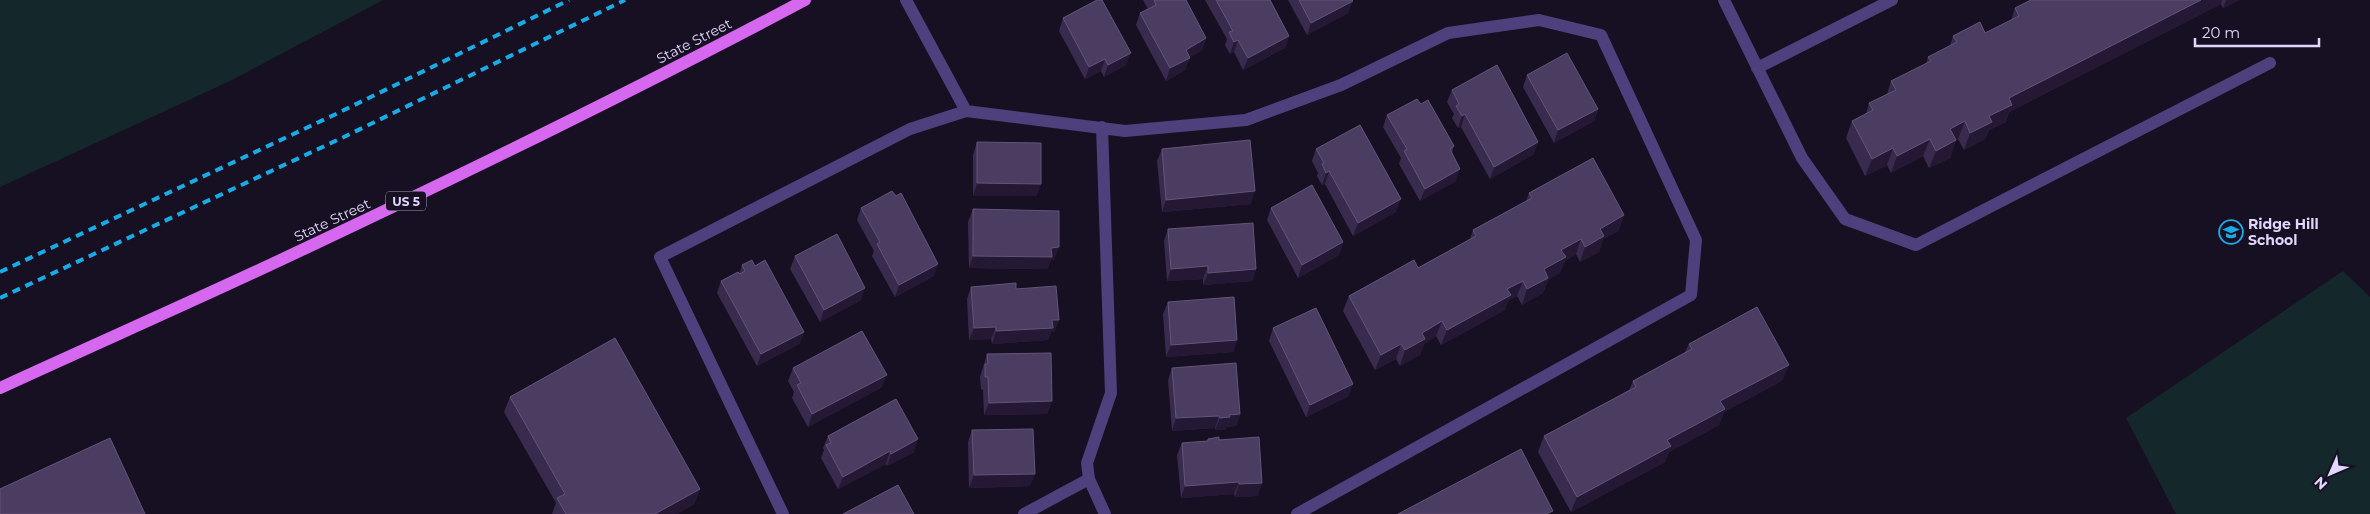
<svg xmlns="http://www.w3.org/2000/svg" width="2370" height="514" font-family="Montserrat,sans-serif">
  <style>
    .green { fill: #14282c }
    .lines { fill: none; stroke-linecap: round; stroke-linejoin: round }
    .minor { stroke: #4d407d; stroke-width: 12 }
    .major { stroke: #d668f0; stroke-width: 12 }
    .rail { stroke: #17ace6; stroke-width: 4; stroke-dasharray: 8 6; stroke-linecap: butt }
    .wall { fill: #392b4e }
    .shaded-wall { fill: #241835 }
    .building { fill: #4b3d61; stroke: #625579 }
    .labels { text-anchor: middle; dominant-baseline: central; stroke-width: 4; stroke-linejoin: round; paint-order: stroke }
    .shield { fill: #171022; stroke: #a49bba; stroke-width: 1 }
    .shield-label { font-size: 12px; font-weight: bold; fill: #e1d6fb }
    .street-label { font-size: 14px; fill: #e1d6fb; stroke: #171022 }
    .poi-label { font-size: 14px; font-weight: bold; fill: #e1d6fb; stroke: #171022; text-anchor: start }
  </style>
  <rect width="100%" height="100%" fill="#171022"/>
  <!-- green -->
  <path class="green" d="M0,0H383L230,81L0,187Z
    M2343,271L2370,297V514H2176L2126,418Z"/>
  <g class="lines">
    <!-- minor -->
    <path class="minor" d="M906,0L966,111
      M1724,0L1802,158L1845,219L1916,245L2270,63
      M1757,68L1892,0
      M1102,127L1111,393L1087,463L1089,479L1105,514
      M783,514L660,257L910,129L966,111L1125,131L1246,120L1341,85L1448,33L1539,20L1601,35L1696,240L1691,295L1297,514
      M1024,514L1089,479"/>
    <!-- major -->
    <path class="major" d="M0,388C102,341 205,296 306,248C474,169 641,87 805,0"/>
    <!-- rail -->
    <path class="rail" d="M0,272L336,114L569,0
      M0,298L346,136L625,0"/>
  </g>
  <!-- wall -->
  <path class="wall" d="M1143,0H1186L1206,38L1202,50L1190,57L1185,70L1166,81L1136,25L1140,13L1148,9Z
    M1205,0H1270L1289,36L1285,48L1243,70L1234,52L1230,54L1225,45L1227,39Z
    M1288,0H1352L1348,13L1307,35Z
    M2031,0H2239L2223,8L2221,4L2009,112L2006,122L1989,130L1985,139L1964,150L1958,139L1956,140L1950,158L1929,168L1923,156L1891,173L1887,165L1865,176L1846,138L1852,121L1866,114L1869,103L1887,94L1891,81L1926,64L1928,57L1950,46L1953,36L1985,33L2011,20L2015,8Z
    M1063,18L1126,65L1104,77L1101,71L1085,79L1059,31Z
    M1527,75L1598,109L1594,121L1554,143L1523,87Z
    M1452,90L1534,154L1490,179L1461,127L1458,128L1452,118L1454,114L1447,102Z
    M1421,104L1454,146L1452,153L1456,181L1420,201L1399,164L1401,158L1383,127L1387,115Z
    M977,142L1041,184L1036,196H973V155Z
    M1162,149L1251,204L1162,212L1157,161Z
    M1316,149L1396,212L1353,236L1325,184L1322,185L1317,176L1318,173L1312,161Z
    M1529,193L1624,215L1618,231L1603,239L1599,252L1580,262L1576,254L1565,261L1560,273L1548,280L1543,293L1522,305L1517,296L1508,301L1505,310L1441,345L1436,336L1424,344L1420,355L1400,366L1396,359L1375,370L1343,311L1349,296L1418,268L1470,239L1473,230L1526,201Z
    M861,208L934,276L895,297L872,256L874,251L857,220Z
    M1271,208L1343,242L1339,255L1298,278L1267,220Z
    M973,209L1054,260H1051L1047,269L969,268L968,222Z
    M1168,229L1256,269L1252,281L1203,285V279L1167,281L1164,241Z
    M795,256L861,300L820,322L790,269Z
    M742,265L755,266L804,332L799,344L757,366L717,293L721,281L739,274Z
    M971,287L1016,289L1059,320L1054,332H1051L1048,340L992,344L991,339L969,340L967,299Z
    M1168,302L1237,340L1233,352L1166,357L1163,314Z
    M1273,328L1349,396L1306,417L1269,341Z
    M1689,344L1783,380L1724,412L1719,425L1669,452L1665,462L1571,512L1538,452L1544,436L1629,390L1633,381L1685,352Z
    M987,354L1052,401L1047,414L984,415L983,390L981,389L980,377Z
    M793,368L882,387L808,427L792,398L794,392L788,381Z
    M1172,368L1240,414L1236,426L1226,427L1225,430H1215V428L1172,431L1168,380Z
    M510,397L700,489L694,504L677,514H552L556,503L504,412Z
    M972,430L1030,486L969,488L968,442Z
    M828,436L914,452L887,466L886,464L838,489L821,458L824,450L823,448Z
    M1208,439L1219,440L1262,483L1257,496L1235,497L1234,494L1181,498L1177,455L1182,443L1207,441Z"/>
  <!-- shaded-wall -->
  <path class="shaded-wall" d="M2201,0H2222L2221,4L2009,112L2006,122L1989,130L1985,139L1964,150L1970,133L2009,98Z
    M2226,0H2239L2223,8Z
    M1353,1L1348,13L1307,35L1311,23Z
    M1289,36L1285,48L1243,70L1248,58Z
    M1206,38L1202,50L1182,62L1186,50Z
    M1238,40L1234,52L1230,54L1234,42Z
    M1131,53L1126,65L1104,77L1108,65Z
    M1190,58L1185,70L1166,81L1170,68Z
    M1105,59L1101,71L1085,79L1089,67Z
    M1598,109L1594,121L1554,143L1558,130Z
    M1465,114L1461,127L1458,128L1462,116Z
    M1965,121L1958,139L1944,146L1950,129Z
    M1930,139L1923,156L1891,173L1897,156Z
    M1956,140L1950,158L1929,168L1936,151Z
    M1538,142L1534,154L1490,179L1494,167Z
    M1893,148L1887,165L1865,176L1872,159Z
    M1460,169L1456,181L1420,201L1425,189Z
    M1329,171L1325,184L1322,185L1326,173Z
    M977,183L1041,184L1036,196H973Z
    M1255,191L1251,204L1162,212L1166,200Z
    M1401,199L1396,212L1353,236L1358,223Z
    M1624,215L1618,231L1603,239L1599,252L1580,262L1585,247L1600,229Z
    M1581,239L1576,254L1565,261L1560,273L1548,280L1543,293L1522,305L1527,289L1544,269L1561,250Z
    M1343,242L1339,255L1298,278L1302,265Z
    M1059,247L1054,260H1051L1047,269L969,268L973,256Z
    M938,264L934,276L895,297L899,285Z
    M1208,266L1203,279L1167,281L1171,269Z
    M1256,269L1252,281L1203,285L1208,273Z
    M1523,281L1517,296L1508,301L1505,310L1441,345L1447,330L1507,289Z
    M865,288L861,300L820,322L824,310Z
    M1052,320H1059L1054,332H1051L1048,340L992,344L996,331Z
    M1442,321L1436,336L1424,344L1420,355L1400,366L1405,350L1422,333Z
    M996,327L991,339L969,340L974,328Z
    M804,332L799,344L757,366L761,354Z
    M1237,340L1233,352L1166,357L1171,345Z
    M1401,344L1396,359L1375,370L1381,355Z
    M1789,365L1783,380L1724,412L1719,425L1669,452L1665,462L1571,512L1577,497L1667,440L1720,401Z
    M887,375L882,387L808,427L812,414Z
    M1353,384L1349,396L1306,417L1310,405Z
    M1052,401L1047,414L984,415L989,403Z
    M1240,414L1236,426L1226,427L1225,430H1215L1220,418L1229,415Z
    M1219,416L1215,428L1172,431L1176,418Z
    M918,439L914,452L887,466L891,454Z
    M890,451L886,464L838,489L843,477Z
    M1035,474L1030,486L969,488L974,475Z
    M1239,482L1234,494L1181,498L1185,486Z
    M1262,483L1257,496L1235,497L1239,484Z
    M700,489L694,504L677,514H655Z"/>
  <!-- building -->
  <path class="building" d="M1097,0H1102L1131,53L1108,65L1105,59L1089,67L1063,18Z
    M1154,0H1186L1206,38L1186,50L1190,58L1170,68L1140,13L1156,5Z
    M1216,0H1270L1289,36L1248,58L1238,40L1234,42L1229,32L1233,31Z
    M1299,0H1352L1353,1L1311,23Z
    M2031,0H2201L2009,98L2012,105L1989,116L1992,122L1970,133L1965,121L1950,129L1956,140L1936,151L1930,139L1897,156L1893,148L1872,159L1852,121L1873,110L1869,103L1896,90L1891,81L1931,61L1928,57L1957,42L1953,36L1980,22L1985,33L2019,16L2015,8Z
    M1567,53L1598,109L1558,130L1527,75Z
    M1497,65L1538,142L1494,167L1465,114L1462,116L1456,106L1459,104L1452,90Z
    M1417,99L1421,104L1428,100L1454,146L1450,149L1460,169L1425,189L1404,151L1407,149L1387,115Z
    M1360,125L1401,199L1358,223L1329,171L1326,173L1322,164L1324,163L1316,149Z
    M1250,140L1255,191L1166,200L1162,149Z
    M977,142L1041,143V184L977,183Z
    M1593,158L1624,215L1600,229L1604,236L1585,247L1581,239L1561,250L1566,257L1544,269L1548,278L1527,289L1523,281L1507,289L1511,295L1447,330L1442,321L1422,333L1425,339L1405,350L1401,344L1381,355L1349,296L1414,260L1418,268L1476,236L1473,230L1532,198L1529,193Z
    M1312,185L1343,242L1302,265L1271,208Z
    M892,191L896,196L901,193L938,264L899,285L877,244L880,242L861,208Z
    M973,209L1059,211V247L1051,248L1052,257L973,256Z
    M1253,223L1256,269L1208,273V266L1171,269L1168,229Z
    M837,234L865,288L824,310L795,256Z
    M752,260L755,266L765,260L804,332L761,354L721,281L738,272L740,274L745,271L742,265Z
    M1016,283V289L1056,286L1059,320H1052L1053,328L996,331V327L974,328L971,287Z
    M1234,297L1237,340L1171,345L1168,302Z
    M1757,307L1789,365L1720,401L1725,409L1667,440L1671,446L1577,497L1544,436L1636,387L1633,381L1692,349L1689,344Z
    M1316,308L1353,384L1310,405L1273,328Z
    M862,331L887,375L812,414L797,385L801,383L793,368Z
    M615,338L700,489L655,514H566L557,498L565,494L510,397Z
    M1051,353L1052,401L989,403L988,377H985V364H988L987,354Z
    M1236,363L1240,414L1229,415L1230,417L1220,418L1219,416L1176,418L1172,368Z
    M896,399L918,439L891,454L890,451L843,477L826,445L831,443L828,436Z
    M1033,429L1035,474L974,475L972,430Z
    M1219,437V440L1259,437L1262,483L1239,484V482L1185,486L1182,443L1208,441V439Z
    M110,438L145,514H0V489Z
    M1521,449L1553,511L1546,514H1398Z
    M898,485L914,514H843Z"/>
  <!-- icons -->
  <defs>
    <g id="school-ring" transform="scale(1.25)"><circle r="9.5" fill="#171022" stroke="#17ace6" stroke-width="1.5"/><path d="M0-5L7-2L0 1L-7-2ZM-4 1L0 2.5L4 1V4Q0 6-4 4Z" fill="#17ace6"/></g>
  </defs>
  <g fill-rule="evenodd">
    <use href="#school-ring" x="2231" y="232"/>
  </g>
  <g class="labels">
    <!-- shield labels -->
    <rect class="shield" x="386" y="191.5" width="40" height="19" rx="4"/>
    <g class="shield-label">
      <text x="406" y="201">US 5</text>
    </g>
    <!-- street labels -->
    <g class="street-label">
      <text transform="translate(694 41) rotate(-27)">State Street</text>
      <text transform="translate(332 220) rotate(-25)">State Street</text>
    </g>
    <!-- poi labels -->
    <g class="poi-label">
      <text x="2248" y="224">Ridge Hill<tspan x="2248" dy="16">School</tspan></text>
    </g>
  </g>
  <!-- north arrow -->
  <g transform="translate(2330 474) rotate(225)" stroke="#171022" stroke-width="4" paint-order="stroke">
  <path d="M0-4L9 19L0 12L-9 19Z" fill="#e1d6fb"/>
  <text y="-8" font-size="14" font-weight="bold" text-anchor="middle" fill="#e1d6fb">N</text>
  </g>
  <!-- scale -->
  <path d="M2195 38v8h124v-8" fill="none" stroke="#e1d6fb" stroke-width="2.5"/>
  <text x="2202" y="38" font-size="15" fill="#e1d6fb" stroke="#171022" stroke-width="4" paint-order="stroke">20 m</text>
</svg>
